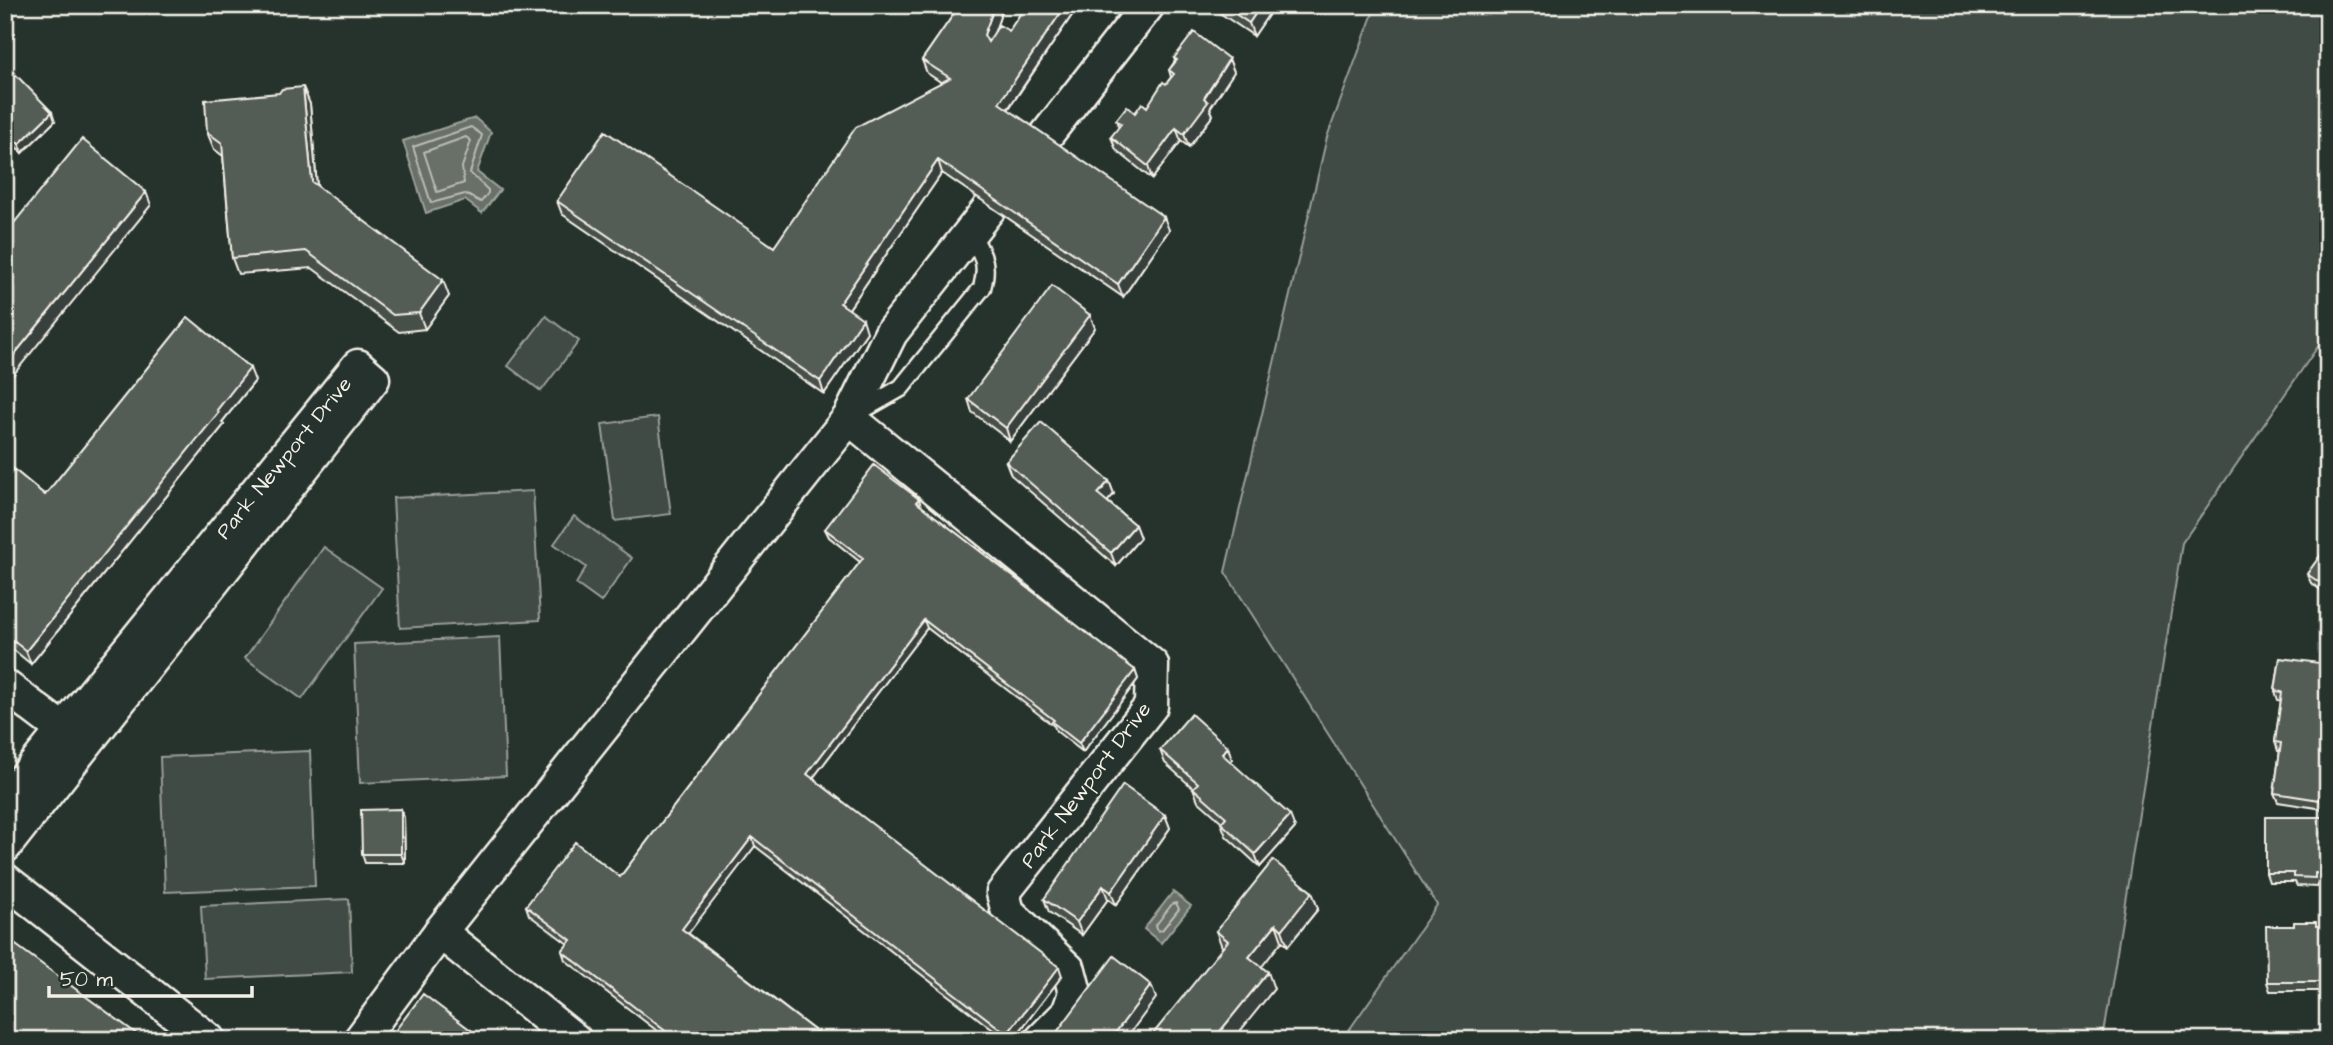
<svg xmlns="http://www.w3.org/2000/svg" width="2333" height="1045" font-family="'Architects Daughter',sans-serif">
  <style>
    .green { fill: #414b45; stroke: #9a9e96; stroke-width: 2 }
    .water { fill: #676f68; stroke: #9fa39b; stroke-width: 2 }
    .lines { fill: none; stroke-linecap: round; stroke-linejoin: round }
    .shore { stroke: #bcbdb5; stroke-width: 2 }
    .service-casing { stroke: #f4f1e8; stroke-width: 21 }
    .minor-casing { stroke: #f4f1e8; stroke-width: 37 }
    .service { stroke: #26332d; stroke-width: 16 }
    .minor { stroke: #26332d; stroke-width: 32 }
    .wall { fill: #474f49; stroke: #f4f1e8; stroke-width: 2 }
    .shaded-wall { fill: #39403c; stroke: #f4f1e8; stroke-width: 2 }
    .building { fill: #525c55; stroke: #f4f1e8; stroke-width: 2 }
    .labels { text-anchor: middle; dominant-baseline: central; stroke-width: 5; stroke-linejoin: round; paint-order: stroke }
    .street-label { font-size: 21px; fill: #f4f1e8; stroke: #26332d }
  </style>
  <rect width="100%" height="100%" fill="#26332d"/>
  <filter id="ink" filterUnits="userSpaceOnUse"><feTurbulence type="fractalNoise" baseFrequency=".0143" numOctaves="2"/><feDisplacementMap in="SourceGraphic" scale="14" xChannelSelector="R" yChannelSelector="G"/><feConvolveMatrix kernelMatrix="1 2 1 2 8 2 1 2 1" color-interpolation-filters="sRGB"/></filter>
  <g filter="url(#ink)">
    <!-- green -->
    <path class="green" d="M1376,5H2328V332L2182,543L2103,1040H1342L1437,905L1225,572L1327,137Z
      M546,316L579,341L541,391L508,366Z
      M658,417L671,514L615,521L602,424Z
      M533,491L540,620L400,628L393,498Z
      M574,516L632,558L601,602L576,584L586,567L554,544Z
      M324,547L382,588L302,699L245,658Z
      M500,637L506,776L360,783L354,644Z
      M310,751L315,886L165,892L160,757Z
      M349,899L352,972L205,979L201,906Z"/>
    <!-- water -->
    <path class="water" d="M475,118L491,132L477,172L500,190L482,213L465,200L426,213L403,141Z
      M1173,892L1191,906L1161,943L1144,929Z"/>
    <g class="lines">
      <!-- shore -->
      <path class="shore" d="M471,127L482,135L470,173L488,190V193L481,202L465,194L431,203L413,147Z
        M466,137L471,141L462,167L464,183L437,192L424,152Z
        M1176,903L1179,909L1162,930L1158,931L1156,925L1172,904Z"/>
      <!-- service casing -->
      <g class="service-casing">
        <path id="service" d="M857,413L901,388L982,288C989,263 982,254 971,233"/>
      </g>
      <!-- minor casing -->
      <g class="minor-casing">
        <g id="minor">
          <path d="M1041,142L1148,5"/>
          <path d="M849,418L1152,665L1151,706L1003,893L1008,912L1069,970L1075,993L1068,1013L1041,1040"/>
          <path d="M5,686L79,742"/>
          <path id="s1" d="M5,802L358,366L373,379L5,846"/>
          <path d="M5,880L209,1040"/>
          <path d="M440,932L575,1040"/>
          <path d="M360,1040L440,932L849,418L891,333L991,206"/>
        </g>
      </g>
      <!-- service -->
      <use href="#service" class="service"/>
      <!-- minor -->
      <use href="#minor" class="minor"/>
    </g>
    <!-- wall -->
    <path class="wall" d="M960,5H1004L995,31H1009L1026,5H1079L1008,110L1169,230L1123,297L942,173L849,309L867,332L824,394L562,214L557,201L774,247L942,83L927,73L922,60Z
      M1208,5H1275L1254,36Z
      M1174,58L1229,59L1234,72L1210,108L1213,115L1189,147L1181,141L1152,179L1116,150L1111,137L1119,128L1116,120L1147,107L1166,84L1171,77L1169,70L1175,61Z
      M5,86L55,121L22,153L5,136Z
      M310,104L317,186L449,296L425,329L399,332L312,268L238,274L232,258L223,156L214,149L207,132Z
      M1095,328L1010,441L972,412L968,399Z
      M255,381L222,422L224,425L31,664L5,643V462L45,495Z
      M1006,462L1109,481L1114,494L1107,501L1135,525L1140,538L1116,566L1011,475Z
      M919,499L921,506L1135,670L1138,679L1083,752L1056,731L1054,726L927,628L813,778L1062,976L1013,1040H1006L755,846L688,933L827,1040H669L565,960L562,951L568,944L529,915L526,906L620,877L860,562L829,537L825,529Z
      M2328,546V595L2311,583L2307,574Z
      M2280,658L2323,809L2278,802L2274,793L2280,751H2278L2275,742L2281,701L2278,700L2275,691Z
      M1228,747L1232,760L1231,762L1295,828L1260,867L1226,836L1221,823L1222,822L1198,801L1193,788L1165,763L1160,750Z
      M401,809L404,818L405,863H365L362,854Z
      M1165,815L1170,828L1116,905L1108,899L1082,935L1049,912L1044,899Z
      M2328,817V882H2318V887L2297,886L2295,882H2269L2266,873Z
      M1312,892L1318,909L1288,946L1282,941L1261,966L1274,989L1222,947L1216,931Z
      M2317,926H2328V991H2270L2267,982Z"/>
    <!-- shaded-wall -->
    <path class="shaded-wall" d="M995,5H1004L989,48L984,35Z
      M1066,5H1079L1003,116L999,103Z
      M1261,5H1275L1254,36L1249,23Z
      M1229,59L1234,72L1210,108L1213,115L1189,147L1184,134L1204,98Z
      M303,87L310,104L318,199L312,182Z
      M52,112L55,121L22,153L19,144Z
      M1176,128L1181,141L1152,179L1148,166Z
      M938,160L942,173L844,316L840,303Z
      M146,192L151,205L5,385V366Z
      M1164,217L1169,230L1123,297L1118,284Z
      M443,280L449,296L425,329L419,313Z
      M1090,315L1095,328L1010,441L1006,428Z
      M863,319L867,332L824,394L820,381Z
      M250,368L255,381L222,422L224,425L31,664L26,651Z
      M1109,481L1114,494L1103,507L1098,494Z
      M1135,525L1140,538L1116,566L1111,553Z
      M924,620L927,628L810,782L807,774Z
      M1135,670L1138,679L1083,752L1079,743Z
      M5,710L10,723L5,730Z
      M2328,723V764L2323,809L2320,800Z
      M1228,747L1232,760L1226,767L1222,754Z
      M401,809L404,818L405,863L401,854Z
      M1165,815L1170,828L1116,905L1111,892Z
      M1290,815L1295,828L1260,867L1255,854Z
      M752,837L755,846L685,938L682,929Z
      M1103,886L1108,899L1082,935L1077,922Z
      M1312,892L1318,909L1288,946L1282,930Z
      M1276,924L1282,941L1256,974L1249,957Z
      M1059,967L1062,976L1013,1040H1009L1007,1034Z
      M1268,972L1274,989L1233,1040H1213Z
      M1151,985L1156,998L1125,1040H1110Z"/>
    <!-- building -->
    <path class="building" d="M960,5H995L984,35L988,42L999,25L1009,31L1026,5H1066L999,103L1164,217L1118,284L938,160L840,303L863,319L820,381L557,201L605,131L774,247L856,127L950,78L922,60Z
      M1222,5H1261L1249,23Z
      M1194,32L1229,59L1204,98L1208,102L1184,134L1176,128L1148,166L1111,137L1121,124L1116,120L1127,106L1135,113L1142,103L1147,107L1163,82L1166,84L1174,74L1169,70L1177,60L1174,58Z
      M16,75L52,112L19,144L5,130V86Z
      M303,87L312,182L443,280L419,313L393,315L306,251L232,258L222,143L207,132L205,100L279,93L282,89Z
      M82,139L146,192L5,366V234Z
      M1052,286L1090,315L1006,428L968,399Z
      M188,317L250,368L217,410L219,412L26,651L5,634V462L45,495Z
      M1041,422L1109,481L1098,494L1135,525L1111,553L1006,462Z
      M874,465L919,499L916,502L1135,670L1079,743L1052,722L1054,720L924,620L807,774L1059,967L1007,1034L752,837L682,929L827,1040H677L562,951L571,940L526,906L575,842L620,877L863,558L825,529Z
      M2327,546H2328V588L2307,574Z
      M2280,658L2327,664L2328,659V723L2320,800L2274,793L2281,743L2275,742L2282,692L2275,691Z
      M1191,714L1228,747L1222,754L1290,815L1255,854L1221,823L1226,817L1193,788L1198,783L1160,750Z
      M1123,785L1165,815L1111,892L1103,886L1077,922L1044,899Z
      M401,809V854H362L361,810Z
      M2266,817H2328V874L2315,873V878L2294,877V873H2266Z
      M1273,860L1312,892L1282,930L1276,924L1249,957L1268,972L1213,1040H1148L1228,941L1216,931Z
      M2294,922H2316V926H2328V982H2267L2266,926H2294Z
      M5,937L145,1040H5Z
      M1114,956L1151,985L1110,1040H1051Z
      M423,994L484,1040H388Z
      M2328,1023V1040H2322L2320,1024Z"/>
  </g>
  <g class="labels">
    <!-- street labels -->
    <g class="street-label">
      <text stroke="none"><textPath href="#s1" startOffset="443">Park Newport Drive</textPath></text>
      <text transform="translate(1086 785) rotate(-53)">Park Newport Drive</text>
    </g>
  </g>
  <!-- margin -->
  <rect width="2333" height="1045" fill="none" stroke="#26332d" stroke-width="28"/>
  <rect x="14" y="14" width="2305" height="1017" fill="none" stroke="#f4f1e8" stroke-width="2.5" filter="url(#ink)"/>
  <!-- scale -->
  <path d="M49 986v10h203v-10" fill="none" stroke="#f4f1e8" stroke-width="3.5"/>
  <text x="60" y="986" font-size="21" fill="#f4f1e8" stroke="#26332d" stroke-width="5" paint-order="stroke">50 m</text>
</svg>
